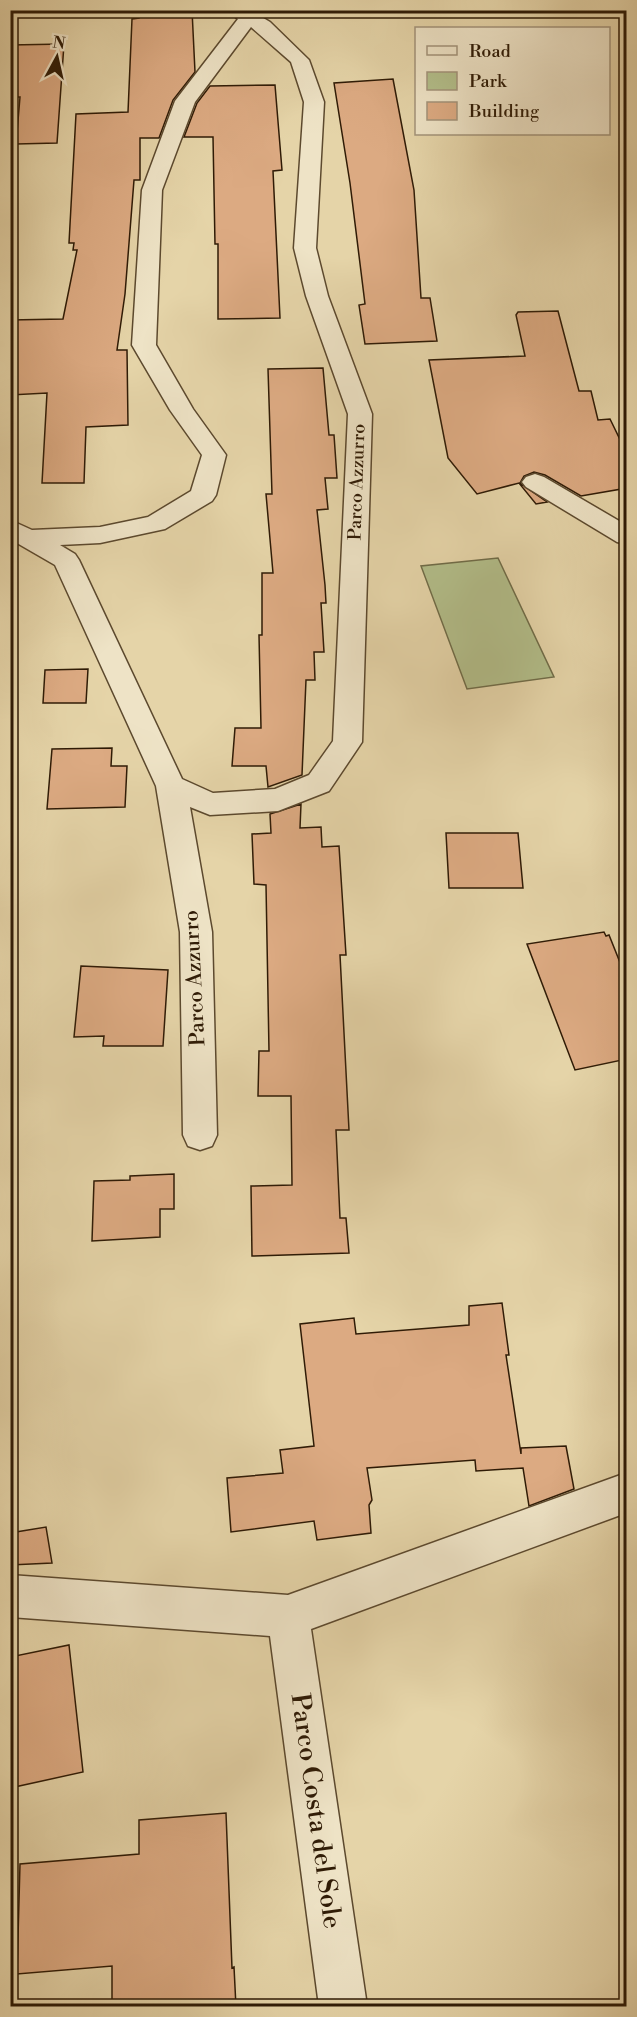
<svg xmlns="http://www.w3.org/2000/svg" width="637" height="2017" font-family="'Libre Bodoni',serif">
  <style>
    .green { fill: #b2bd89; stroke: #706c48; stroke-width: 1.5 }
    .building { fill: #dcaa82; stroke: #2f1b06; stroke-width: 1.5 }
    .lines { fill: none; stroke-linecap: round; stroke-linejoin: round }
    .minor-casing { stroke: #5c492e; stroke-width: 3 }
    .minor { fill: #eee3c6; fill-rule: evenodd }
    .labels { text-anchor: middle; dominant-baseline: central; stroke-width: 4.5; stroke-linejoin: round; paint-order: stroke }
    .far-street-label { font-size: 18px; fill: #2f1b06; stroke: #eee3c6 }
    .street-label { font-size: 21px; fill: #2f1b06; stroke: #eee3c6 }
    .near-street-label { font-size: 26px; fill: #2f1b06; stroke: #eee3c6 }
  </style>
  <rect width="100%" height="100%" fill="#e5d4a8"/>
  <filter id="stains"><feTurbulence type="fractalNoise" baseFrequency=".00333" numOctaves="4"/><feColorMatrix values="0 0 0 0 .2 0 0 0 0 .09 0 0 0 0 .02 0 0 0 .5 -.17"/></filter>
  <radialGradient id="worn" r=".72"><stop offset=".6" stop-color="#630" stop-opacity="0"/><stop offset="1" stop-color="#630" stop-opacity=".3"/></radialGradient>
  <!-- green -->
  <path class="green" d="M498,558L554,677L467,689L421,566Z"/>
  <!-- building -->
  <path class="building" d="M139,10H192L195,72L173,100L159,138H140V180H134L125,294L117,350H127L128,425L86,427L84,483H42L47,393L10,395V320L63,319L77,250H73L74,243H69L76,114L128,112L132,19L139,18Z
    M64,44L57,143L16,144L20,97H10V45Z
    M393,79L414,190L421,298H430L437,341L365,344L359,305L365,304L350,183L334,83Z
    M275,85L282,170L273,171L280,318L218,319V244H215L213,137H184L197,103L210,86Z
    M558,311L579,391H591L598,420L610,419L627,454V488L581,496L545,475L534,472L524,476L520,483L547,502L536,504L519,483L477,494L448,458L429,360L525,356L516,315L518,312Z
    M323,368L329,435H334L337,478H325L328,509L317,510L325,585L326,603H321L324,652H314L315,680H306L302,775L268,787L266,766H232L235,728H261L259,635H262V573H273L266,494H272L268,369Z
    M88,669L86,703H43L45,670Z
    M112,748L111,766H127L125,807L47,809L52,749Z
    M301,804L300,828L321,827L322,847L339,846L346,955H340L349,1130H336L340,1218H346L349,1253L252,1256L251,1186L292,1185L291,1096H258L259,1051H269L266,885L254,884L252,834L271,833L270,814Z
    M446,833H518L523,888H449Z
    M604,932L606,936L609,935L627,980V1059L575,1070L527,944Z
    M81,966L168,970L163,1046H103L104,1036L74,1037Z
    M174,1174V1209H160V1237L92,1241L94,1181L130,1180V1176Z
    M502,1303L509,1355H506L521,1454V1448L566,1446L574,1489L529,1506L523,1468L476,1471L475,1460L367,1468L372,1500L369,1505L371,1533L317,1540L314,1521L231,1532L227,1478L283,1473L280,1450L314,1446L300,1324L354,1318L356,1334L469,1325V1306Z
    M46,1527L52,1563L10,1565V1533Z
    M69,1645L83,1772L10,1788V1657Z
    M226,1813L232,1968L234,1967L236,2007H112V1966L17,1974L20,1864L139,1854V1820Z"/>
  <g class="lines">
    <!-- minor casing -->
    <g class="minor-casing">
      <path id="minor" d="M10,10H20L10,16Z
        M227,10H250L270,22L309,60L324,102L316,248L328,296L372,414L362,742L329,791L278,811L210,815L190,807L212,932L217,1135L212,1146L200,1150L188,1146L183,1135L180,932L156,786L55,565L10,539V520L32,530L100,527L148,517L191,491L202,455L170,410L132,345L142,190L175,101L238,19ZM251,27L291,62L304,102L294,248L306,296L348,414L333,741L309,775L275,789L213,793L182,779L79,560L75,554L60,545L100,543L165,529L212,501L216,495L226,455L193,409L156,345L162,190L195,102Z
        M535,474L544,477L626,525V544L617,542L526,487L522,482L526,477Z
        M626,1473V1513L311,1629L367,2006H319L270,1636L10,1617V1575L288,1595Z"/>
    </g>
    <!-- minor -->
    <use href="#minor" class="minor"/>
  </g>
  <g class="labels">
    <!-- far-street labels -->
    <g class="far-street-label">
      <text transform="translate(357 482) rotate(-88)">Parco Azzurro</text>
    </g>
    <!-- street labels -->
    <g class="street-label">
      <text transform="translate(195 978) rotate(-93)">Parco Azzurro</text>
    </g>
    <!-- near-street labels -->
    <g class="near-street-label">
      <text transform="translate(316 1811) rotate(82)">Parco Costa del Sole</text>
    </g>
  </g>
  <!-- margin -->
  <rect width="637" height="2017" fill="none" stroke="#e5d4a8" stroke-width="36"/>
  <rect x="12" y="12" width="613" height="1993" fill="none" stroke="#2f1b06" stroke-width="3"/>
  <rect x="18" y="18" width="601" height="1981" fill="none" stroke="#2f1b06" stroke-width="1.5"/>
  <!-- legend -->
  <rect x="415" y="27" width="195" height="108" fill="#eee3c6" stroke="#a29379" stroke-width="1.5"/>
  <rect x="427" y="46" width="30" height="9" fill="#eee3c6" stroke="#a29379" stroke-width="1.5"/>
  <text x="469" y="57" font-size="18" fill="#2f1b06">Road</text>
  <rect x="427" y="72" width="30" height="18" fill="#b2bd89" stroke="#a29379" stroke-width="1.5"/>
  <text x="469" y="87" font-size="18" fill="#2f1b06">Park</text>
  <rect x="427" y="102" width="30" height="18" fill="#dcaa82" stroke="#a29379" stroke-width="1.5"/>
  <text x="469" y="117" font-size="18" fill="#2f1b06">Building</text>
  <!-- north arrow -->
  <g transform="translate(57 57) rotate(8)" stroke="#eee3c6" stroke-width="4.5" paint-order="stroke">
  <path d="M0-4.5L10 22L0 15L-10 22Z" fill="#2f1b06"/>
  <text y="-9" font-size="16" font-weight="bold" text-anchor="middle" fill="#2f1b06">N</text>
  </g>
  <rect width="100%" height="100%" filter="url(#stains)"/>
  <rect width="100%" height="100%" fill="url(#worn)"/>
</svg>
